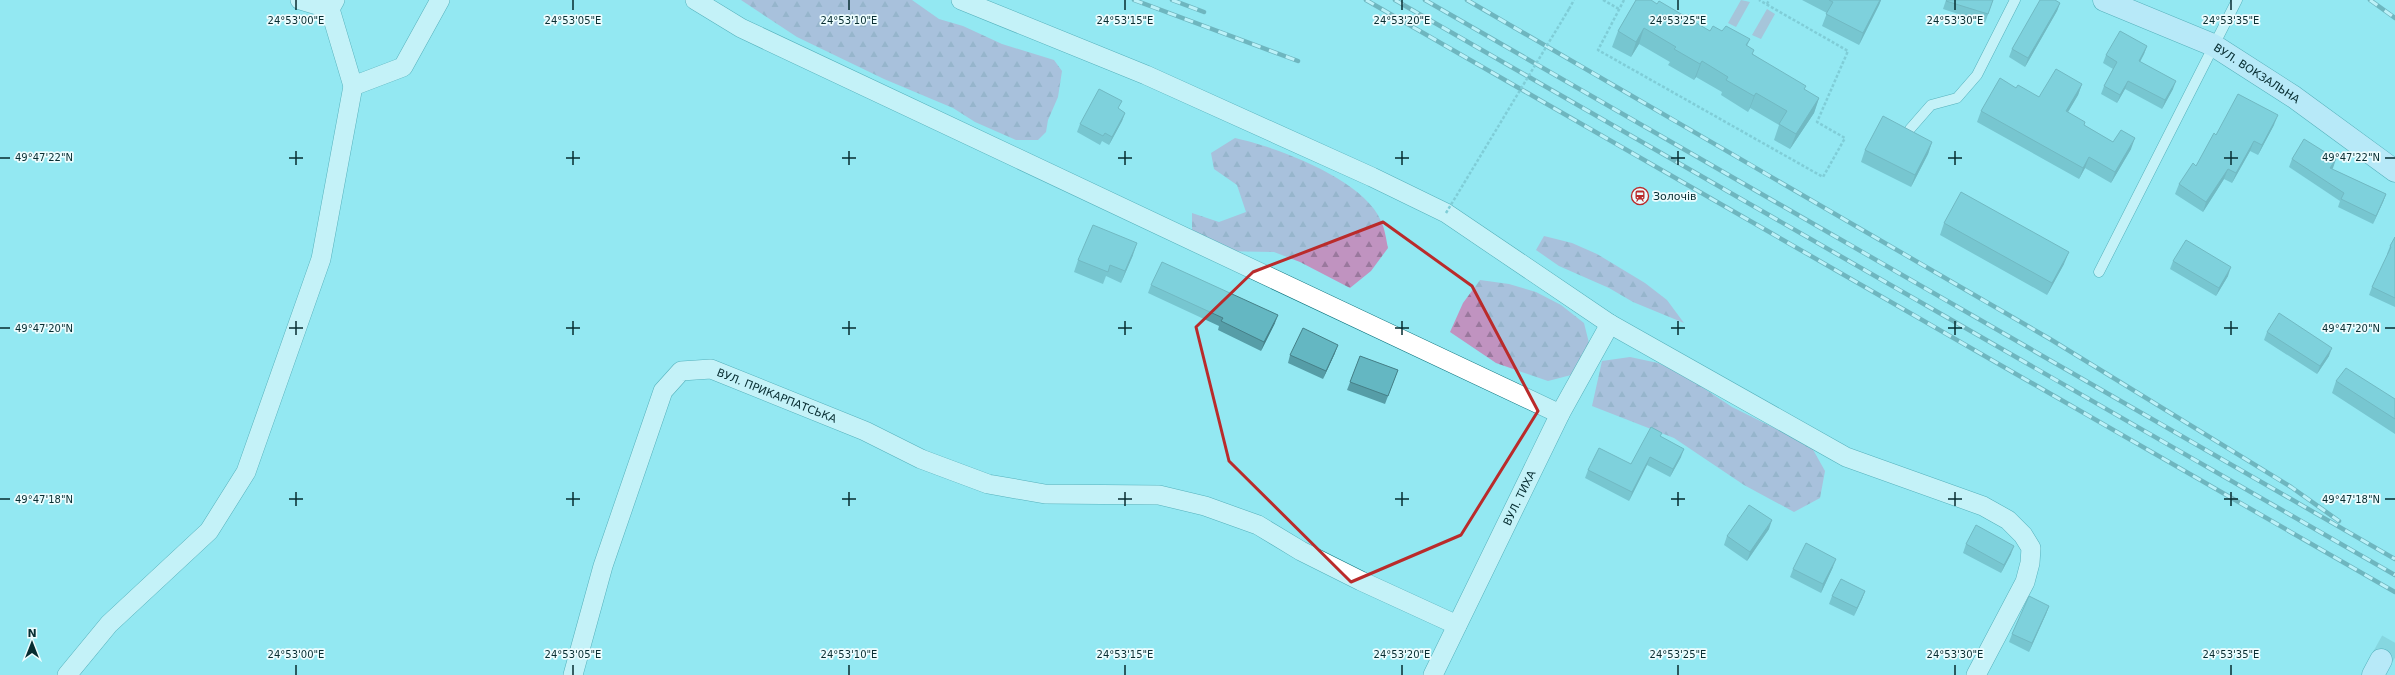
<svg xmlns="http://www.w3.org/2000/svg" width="2395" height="675" font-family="'DejaVu Sans',sans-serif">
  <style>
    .grass { fill: #bc9bbc }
    .forest { fill: url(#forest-firs) }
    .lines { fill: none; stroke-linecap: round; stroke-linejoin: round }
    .secondary-tunnel { stroke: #77c3cb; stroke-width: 22; stroke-dasharray: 22 11; stroke-linecap: butt }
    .lane-casing { stroke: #08707a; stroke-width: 11 }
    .street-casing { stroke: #08707a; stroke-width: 20 }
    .secondary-casing { stroke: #08707a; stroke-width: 23 }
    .path { stroke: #67aeb6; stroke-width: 2.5; stroke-dasharray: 3 2; stroke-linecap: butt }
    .lane { stroke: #fff; stroke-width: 10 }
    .street { stroke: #fff; stroke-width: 19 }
    .secondary { stroke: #e3ebfe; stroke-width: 22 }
    .rail-casing { stroke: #417a81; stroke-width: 4.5 }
    .rail { stroke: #ecfcfe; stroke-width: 3; stroke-dasharray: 9; stroke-linecap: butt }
    .path-bridge { stroke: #67aeb6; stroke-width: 2.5; stroke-dasharray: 3 2; stroke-linecap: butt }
    .wall { fill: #569da7 }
    .shaded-wall { fill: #468088 }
    .building { fill: #64b7c2; stroke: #468088 }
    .marked { fill: none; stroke: #ba2b2b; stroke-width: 3; stroke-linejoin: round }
    .ticks { fill: none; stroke: #072d31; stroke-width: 1.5 }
    .labels { text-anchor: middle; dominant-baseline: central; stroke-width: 3.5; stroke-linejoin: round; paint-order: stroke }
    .street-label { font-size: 11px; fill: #072d31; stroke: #ecfcfe }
    .poi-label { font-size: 11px; fill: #072d31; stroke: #ecfcfe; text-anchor: start }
    .ticks-label { font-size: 10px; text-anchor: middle; fill: #072d31; stroke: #ecfcfe; stroke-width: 3.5; stroke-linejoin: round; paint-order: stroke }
  </style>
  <defs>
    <pattern id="forest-firs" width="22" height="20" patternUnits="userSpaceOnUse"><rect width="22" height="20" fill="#c093c0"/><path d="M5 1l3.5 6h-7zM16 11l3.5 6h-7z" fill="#9a789d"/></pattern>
  </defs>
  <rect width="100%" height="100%" fill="#93e8f2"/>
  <!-- grass -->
  <path class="grass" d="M1741,0L1750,2L1736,27L1728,23Z
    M1767,9L1775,14L1761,39L1752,35Z"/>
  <!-- forest -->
  <path class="forest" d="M741,0H912L939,19L963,26L1002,44L1054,60L1062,71L1058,97L1048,120L1046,132L1038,140H1016L975,122L953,108L884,79L797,37Z
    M1235,138C1276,147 1364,179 1381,221C1385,229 1386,239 1388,248L1371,271L1350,288L1300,262L1274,252L1218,251L1192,241V213L1219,222L1246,212L1237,185L1214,169L1211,153Z
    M1544,236L1572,243L1597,254L1645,283L1667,300L1684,323L1633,302L1609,288L1559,266L1536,250Z
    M1480,280L1509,284L1536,292L1561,305L1584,323L1591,351L1575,374L1548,381L1496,363L1450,332L1463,303Z
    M1630,357L1658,363L1684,375L1732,407L1811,446L1825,471L1820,498L1794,512L1744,485L1674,438L1592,406L1602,361Z"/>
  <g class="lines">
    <!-- secondary-tunnel -->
    <path class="secondary-tunnel" d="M2381,660L2395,635"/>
    <!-- lane casing -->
    <g class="lane-casing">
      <path id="lane" d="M1910,129L1931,105L1957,98L1977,75L2015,0
        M2099,272L2237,0"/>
    </g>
    <!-- street casing -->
    <g class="street-casing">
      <g id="street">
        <path d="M300,0L330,9"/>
        <path d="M335,0L330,9L353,86L403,67L440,0"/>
        <path d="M695,0L741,28L1560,414"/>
        <path d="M961,0L1146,75L1372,177L1446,213L1610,324L1846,457L1983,506L2008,520L2023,535L2031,548L2030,563L2025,582L1976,675"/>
        <path d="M67,675L109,624L209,531L246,472L321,259L353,86"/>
        <path id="s1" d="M573,675L603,566L663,391L681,371L711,369L865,431L921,459L988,484L1045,494L1159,495L1205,506L1258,525L1301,551L1361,581L1457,625"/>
        <path id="s2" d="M1433,675L1560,414L1610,324"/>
      </g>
    </g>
    <!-- secondary casing -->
    <g class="secondary-casing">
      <g id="secondary">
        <path id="s3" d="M2104,0L2213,45L2294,97L2395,171"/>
        <path d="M2373,675L2381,660"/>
      </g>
    </g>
    <!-- path -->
    <path class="path" d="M1603,0L1619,9
      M1624,0L1598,50L1823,177L1845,138L1817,122L1848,51L1759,0
      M1767,4L1769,0
      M1569,9L1574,0"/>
    <!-- lane -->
    <use href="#lane" class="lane"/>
    <!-- street -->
    <use href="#street" class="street"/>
    <!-- secondary -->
    <use href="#secondary" class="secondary"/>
    <!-- rail casing -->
    <g class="rail-casing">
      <path id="rail" d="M1134,0L1298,61
        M1172,0L1204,12
        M1366,0L2395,592
        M1395,0L2395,575
        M1425,0L2395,559
        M1467,0L2050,339L2291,487L2339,521
        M2370,0L2395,18"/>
    </g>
    <!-- rail -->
    <use href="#rail" class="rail"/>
    <!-- path-bridge -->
    <path class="path-bridge" d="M1446,213L1569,9"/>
  </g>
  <!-- wall -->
  <path class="wall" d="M1636,0L1710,31H1722L1750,39L1747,46L1753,54L1805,90L1819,98L1814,113L1790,149L1774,140L1779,125L1750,108L1748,112L1721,95L1722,92L1696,77L1694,80L1668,65L1670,62L1639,44L1631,57L1612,47L1618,31Z
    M1802,0H1881L1879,5L1859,45L1822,26L1827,13Z
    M1946,0H1993L1985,23L1943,9Z
    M2060,3L2057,11L2025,67L2009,57L2012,49Z
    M2147,46L2144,54L2140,62L2173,89L2162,109L2125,89L2117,103L2101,94L2104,86L2113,69L2103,63L2106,55Z
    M2082,84L2078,95L2068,112L2084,125L2113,142L2131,149L2111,183L2085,168L2079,179L1977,122L1981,111L2016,88L2039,97Z
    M1119,109L1125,113L1122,121L1109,145L1102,141L1100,145L1077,132L1080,124Z
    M2274,125L2258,155L2250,151L2232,183L2224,179L2203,212L2175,194L2179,184L2196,166L2216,135Z
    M1932,142L1928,154L1911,187L1861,162L1865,150Z
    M2292,159H2336L2332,169L2386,194L2383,202L2373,224L2338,207L2340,201L2289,167Z
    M1944,223L2064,264L2047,295L1940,235Z
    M2395,237V307L2369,295L2372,287L2388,255L2387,254L2390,246Z
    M1133,255L1121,283L1106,276L1103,284L1074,272L1078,260Z
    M2173,261L2228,276L2216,296L2170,269Z
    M1151,285L1275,323L1261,351L1218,330L1219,326L1148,293Z
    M2267,332L2329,356L2317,374L2264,340Z
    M1335,353L1323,379L1288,363L1290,355Z
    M1360,356L1398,370L1385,404L1347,390Z
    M2336,381L2395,399V434L2332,393Z
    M1661,437L1681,457L1670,477L1647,465L1629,501L1585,478L1588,470L1631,464Z
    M1769,529L1747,561L1724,545L1727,536Z
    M1966,544L2011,554L2001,573L1963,553Z
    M1833,567L1821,593L1790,577L1793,569Z
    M1865,591L1862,599L1854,616L1829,604L1832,596Z
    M2049,606L2046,614L2029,652L2009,642L2012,634Z"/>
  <!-- shaded-wall -->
  <path class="shaded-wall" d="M1880,0H1881L1879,5L1859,45L1863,33Z
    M2060,3L2057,11L2025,67L2028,58Z
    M1644,28L1639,44L1631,57L1636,42Z
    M2147,46L2144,54L2136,69L2139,61Z
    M1702,61L1696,77L1694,80L1700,64Z
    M2128,81L2125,89L2117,103L2120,95Z
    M2176,81L2173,89L2162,109L2165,100Z
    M2082,84L2078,95L2062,122L2066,111Z
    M1756,93L1750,108L1748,112L1754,96Z
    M1819,98L1814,113L1790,149L1796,134Z
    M1125,113L1122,121L1109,145L1112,137Z
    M2278,115L2274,125L2258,155L2262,145Z
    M2135,138L2131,149L2111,183L2115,172Z
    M2254,141L2250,151L2232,183L2236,173Z
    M1932,142L1928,154L1911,187L1915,175Z
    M2089,157L2085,168L2079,179L2083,168Z
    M2336,159L2333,168L2327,176L2330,168Z
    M2228,169L2224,179L2203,212L2206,202Z
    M2386,194L2383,202L2373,224L2376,216Z
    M1137,243L1133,255L1121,283L1125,271Z
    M2069,252L2064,264L2047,295L2052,283Z
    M2231,267L2228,276L2216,296L2219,288Z
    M1278,315L1275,323L1261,351L1264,342Z
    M1338,345L1335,353L1323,379L1326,371Z
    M2332,348L2329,356L2317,374L2320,366Z
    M1684,449L1681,457L1670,477L1673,469Z
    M1650,457L1647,465L1629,501L1632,492Z
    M1772,520L1769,529L1747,561L1750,552Z
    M2014,546L2011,554L2001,573L2004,565Z
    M1836,559L1833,567L1821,593L1823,584Z
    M1865,591L1862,599L1854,616L1857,608Z
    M2049,606L2046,614L2029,652L2032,643Z"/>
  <!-- building -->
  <path class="building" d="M1636,0H1651L1657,4L1659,1L1710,31L1713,26L1722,31L1726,26L1750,39L1746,45L1754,50L1752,54L1806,86L1804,89L1819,98L1796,134L1779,124L1787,111L1756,93L1754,96L1726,80L1728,77L1702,61L1700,64L1674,49L1676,47L1644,28L1636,42L1618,31Z
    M1829,0H1880L1863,33L1826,14L1833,2Z
    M1947,0H1993L1988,14L1946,1Z
    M2040,0H2055L2060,3L2028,58L2012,49Z
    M2120,31L2147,46L2139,61L2176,81L2165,100L2128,81L2120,95L2104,86L2117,62L2106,55Z
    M2056,69L2082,84L2066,111L2085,122L2084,125L2113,142L2121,130L2135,138L2115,172L2089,157L2083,168L1981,111L2000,78L2016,88L2018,85L2039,97Z
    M1099,89L1122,101L1118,108L1125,113L1112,137L1105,133L1103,136L1080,124Z
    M2238,94L2278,115L2262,145L2254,141L2236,173L2228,169L2206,202L2179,184L2193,163L2196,166L2214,133L2216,135Z
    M1883,116L1932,142L1915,175L1865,150Z
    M2304,139L2336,159L2330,168L2386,194L2376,216L2341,199L2344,193L2292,159Z
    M1961,192L2069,252L2052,283L1944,223Z
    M1093,225L1137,243L1125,271L1110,265L1108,272L1078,260Z
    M2395,237V298L2372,287L2391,247L2390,246Z
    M2186,240L2231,267L2219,288L2173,261Z
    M1162,262L1278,315L1264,342L1221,321L1223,318L1151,285Z
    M2279,313L2332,348L2320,366L2267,332Z
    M1303,328L1338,345L1326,371L1290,355Z
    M1360,356L1398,370L1388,396L1350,382Z
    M2346,368L2395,399V419L2336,381Z
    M1651,427L1662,433L1660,436L1684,449L1673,469L1650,457L1632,492L1588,470L1599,448L1631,464Z
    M1749,505L1772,520L1750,552L1727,536Z
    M1976,525L2014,546L2004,565L1966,544Z
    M1806,543L1836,559L1823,584L1793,569Z
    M1841,579L1865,591L1857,608L1832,596Z
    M2029,596L2049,606L2032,643L2012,634Z"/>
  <!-- marked area -->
  <path d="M0 0H2395V675H0ZM1383,222L1472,286L1538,411L1461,535L1351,582L1229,461L1196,327L1253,272Z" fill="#93e8f2" fill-opacity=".55" fill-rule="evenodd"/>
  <path class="marked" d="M1383,222L1472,286L1538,411L1461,535L1351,582L1229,461L1196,327L1253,272Z"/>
  <!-- ticks -->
  <path class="ticks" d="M296,0V10M573,0V10M849,0V10M1125,0V10M1402,0V10M1678,0V10M1955,0V10M2231,0V10M296,151V165M573,151V165M849,151V165M1125,151V165M1402,151V165M1678,151V165M1955,151V165M2231,151V165M0,158H10M289,158H303M566,158H580M842,158H856M1118,158H1132M1395,158H1409M1671,158H1685M1948,158H1962M2224,158H2238M2385,158H2395M296,321V335M573,321V335M849,321V335M1125,321V335M1402,321V335M1678,321V335M1955,321V335M2231,321V335M0,328H10M289,328H303M566,328H580M842,328H856M1118,328H1132M1395,328H1409M1671,328H1685M1948,328H1962M2224,328H2238M2385,328H2395M296,492V506M573,492V506M849,492V506M1125,492V506M1402,492V506M1678,492V506M1955,492V506M2231,492V506M0,499H10M289,499H303M566,499H580M842,499H856M1118,499H1132M1395,499H1409M1671,499H1685M1948,499H1962M2224,499H2238M2385,499H2395M296,665V675M573,665V675M849,665V675M1125,665V675M1402,665V675M1678,665V675M1955,665V675M2231,665V675"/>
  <!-- icons -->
  <defs>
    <g id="station-ring" transform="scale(0.9)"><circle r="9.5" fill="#ecfcfe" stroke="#ba2b2b" stroke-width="1.5"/><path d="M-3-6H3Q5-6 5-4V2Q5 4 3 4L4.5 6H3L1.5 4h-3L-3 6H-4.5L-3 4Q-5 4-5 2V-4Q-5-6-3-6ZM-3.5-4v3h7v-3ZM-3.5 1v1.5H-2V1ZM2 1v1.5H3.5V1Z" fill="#ba2b2b"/></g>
  </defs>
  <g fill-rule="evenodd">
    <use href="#station-ring" x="1640" y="196"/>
  </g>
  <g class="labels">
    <!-- street labels -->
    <g class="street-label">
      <text stroke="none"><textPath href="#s3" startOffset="170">ВУЛ. ВОКЗАЛЬНА</textPath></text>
      <text stroke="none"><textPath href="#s1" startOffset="426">ВУЛ. ПРИКАРПАТСЬКА</textPath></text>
      <text stroke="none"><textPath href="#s2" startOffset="197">ВУЛ. ТИХА</textPath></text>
    </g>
    <!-- poi labels -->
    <g class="poi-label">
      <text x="1653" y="196">Золочів</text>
    </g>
  </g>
  <g class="ticks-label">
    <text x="296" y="24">24°53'00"E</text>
    <text x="573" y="24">24°53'05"E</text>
    <text x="849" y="24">24°53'10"E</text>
    <text x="1125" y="24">24°53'15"E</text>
    <text x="1402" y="24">24°53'20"E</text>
    <text x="1678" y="24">24°53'25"E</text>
    <text x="1955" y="24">24°53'30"E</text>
    <text x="2231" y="24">24°53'35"E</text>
    <text x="44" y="161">49°47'22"N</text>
    <text x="2351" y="161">49°47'22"N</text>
    <text x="44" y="332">49°47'20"N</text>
    <text x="2351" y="332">49°47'20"N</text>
    <text x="44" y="503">49°47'18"N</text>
    <text x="2351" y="503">49°47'18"N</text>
    <text x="296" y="658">24°53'00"E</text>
    <text x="573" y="658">24°53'05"E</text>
    <text x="849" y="658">24°53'10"E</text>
    <text x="1125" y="658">24°53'15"E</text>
    <text x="1402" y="658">24°53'20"E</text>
    <text x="1678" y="658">24°53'25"E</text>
    <text x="1955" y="658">24°53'30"E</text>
    <text x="2231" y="658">24°53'35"E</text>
  </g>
  <!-- north arrow -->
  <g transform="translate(32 643)" stroke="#ecfcfe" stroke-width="3" paint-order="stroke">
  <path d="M0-3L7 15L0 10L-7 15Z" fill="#072d31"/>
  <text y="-6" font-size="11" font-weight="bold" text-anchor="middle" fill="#072d31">N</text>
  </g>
</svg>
